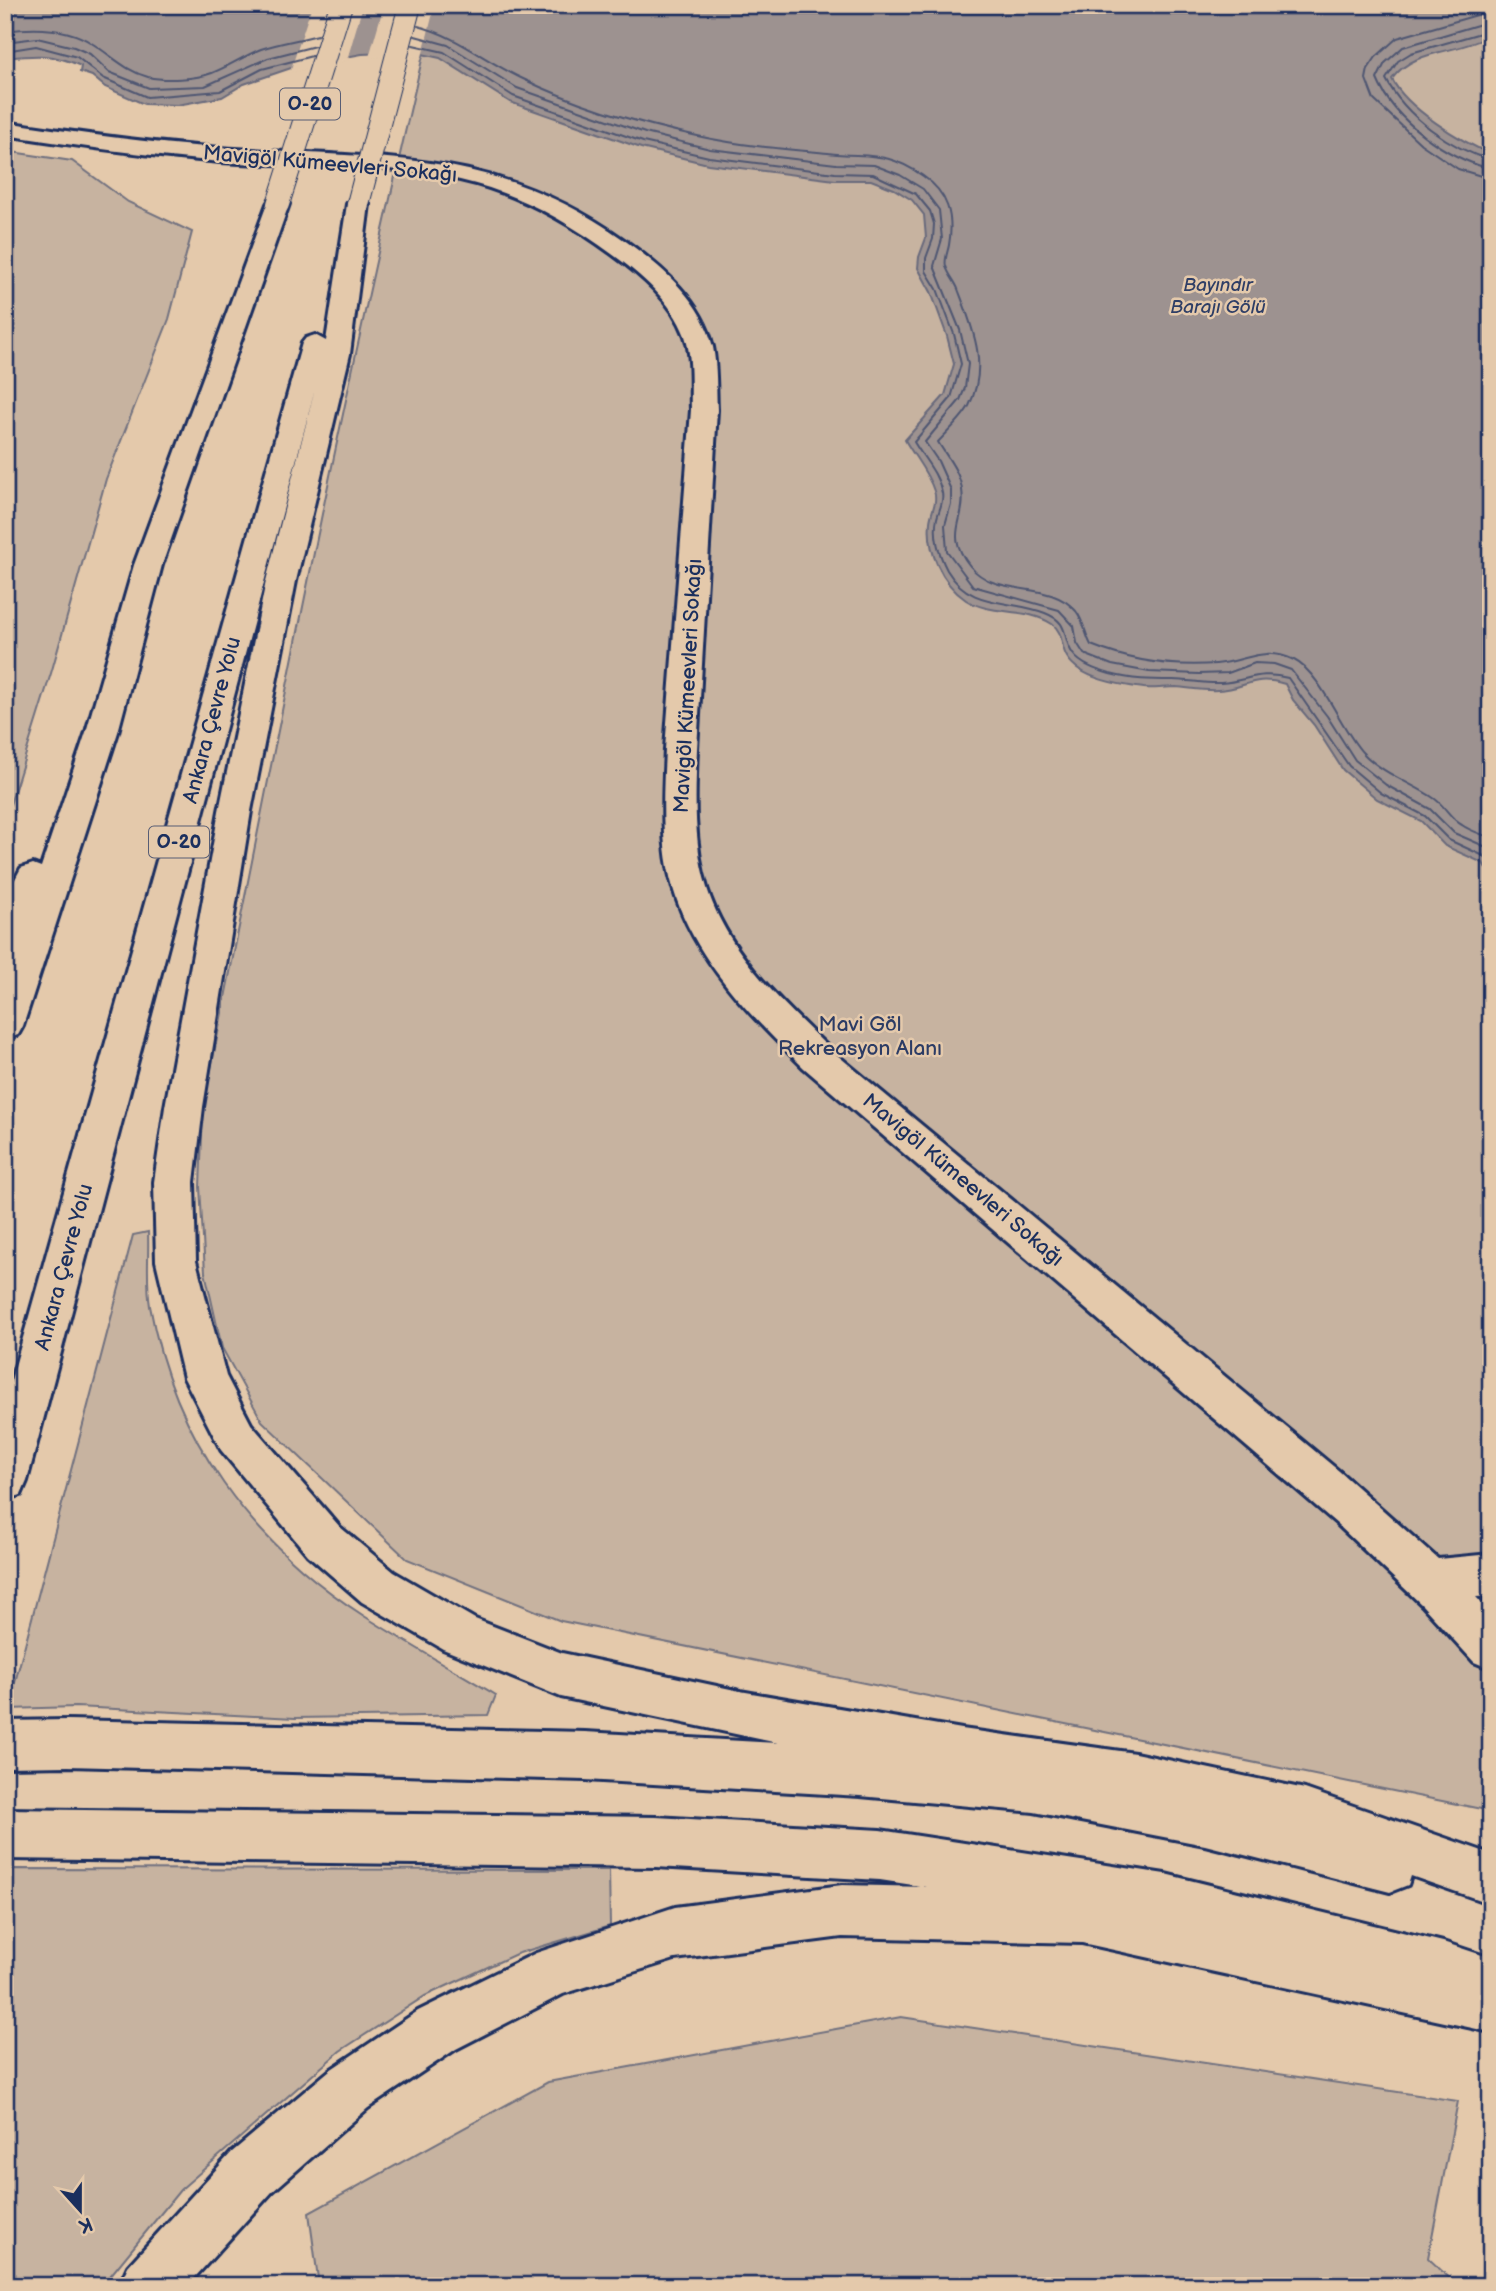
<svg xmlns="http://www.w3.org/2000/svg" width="1496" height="2291" font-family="'Balsamiq Sans',sans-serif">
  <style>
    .green { fill: #c7b3a0; stroke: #71717f; stroke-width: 2 }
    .water { fill: #9d9290; stroke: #696a7c; stroke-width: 2 }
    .pier { fill: #e4c9ab }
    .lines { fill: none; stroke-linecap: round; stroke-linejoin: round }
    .shore { stroke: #4f5772; stroke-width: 2 }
    .minor-casing { stroke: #1b2f5e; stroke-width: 6 }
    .highway-casing { stroke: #1b2f5e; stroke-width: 6 }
    .minor { fill: #e4c9ab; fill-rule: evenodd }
    .highway { fill: #e4c9ab; fill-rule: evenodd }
    .highway-bridge-casing { stroke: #1b2f5e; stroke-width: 24; stroke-linecap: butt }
    .highway-bridge { stroke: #e4c9ab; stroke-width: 22 }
    .labels { text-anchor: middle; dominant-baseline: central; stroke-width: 5; stroke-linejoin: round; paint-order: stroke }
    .shield { fill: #e4c9ab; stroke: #575d75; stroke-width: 2 }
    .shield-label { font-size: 19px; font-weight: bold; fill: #1b2f5e }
    .far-water-label { font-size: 19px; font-style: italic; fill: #2e3e66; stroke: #e4c9ab }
    .street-label { font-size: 21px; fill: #1b2f5e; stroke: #e4c9ab }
    .park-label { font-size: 21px; fill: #2c3c65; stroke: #e4c9ab }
  </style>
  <rect width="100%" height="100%" fill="#e4c9ab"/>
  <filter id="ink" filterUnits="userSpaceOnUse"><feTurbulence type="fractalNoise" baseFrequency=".0143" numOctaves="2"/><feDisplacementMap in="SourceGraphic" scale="14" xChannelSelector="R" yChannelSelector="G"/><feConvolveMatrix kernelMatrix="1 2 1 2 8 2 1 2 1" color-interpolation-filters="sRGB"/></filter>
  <g filter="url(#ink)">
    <!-- green -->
    <path class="green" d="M435,5H1491V1811L561,1621L407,1559L262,1421L222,1348L205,1272L200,1187L203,1109C276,740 347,371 435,5Z
      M5,151L72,161L128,202L192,232L169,319L106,479L52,670L5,821Z
      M148,1232C149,1256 146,1282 150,1306C174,1439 251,1543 364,1616C407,1643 452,1669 496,1695L488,1715L295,1718L76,1707L8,1709L133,1235Z
      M5,1869L609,1870L610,1926L516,1954L425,1996L340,2051L180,2190L102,2286H5Z
      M901,2017L1458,2101L1428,2258L1458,2286H319L309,2213L548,2082Z"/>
    <!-- water -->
    <path class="water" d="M5,5H1491L1489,36C1458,54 1414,48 1392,79C1406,108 1462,142 1491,154V877L1483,863L1445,846L1421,821L1377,799L1343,770L1314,725L1293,700L1285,684C1251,674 1247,689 1218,690C1204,691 1190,688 1176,687C1165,687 1154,689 1144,688C1120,685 1080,679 1067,657C1060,646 1064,632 1052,624C1027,607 991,616 966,600C941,583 927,550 930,522C931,511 938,502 934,491C928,472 915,458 905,440L945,395L954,364L947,336L931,292L918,268L919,257L926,238L924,215L912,200L894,189L871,180H835L708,164L641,148L510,102L440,58L413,52L362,54L297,66L244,84L222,97L177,105L144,104L105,87L92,76L80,72L81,66C51,53 36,55 5,58Z"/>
    <!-- pier -->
    <path class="pier" d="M312,5H363L347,60L290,72Z
      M384,5H435L422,57L397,55L369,57Z"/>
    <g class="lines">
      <!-- shore -->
      <path class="shore" d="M1491,11L1397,38L1376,57L1368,69L1366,79L1374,100L1421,144L1458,169L1491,179
        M1491,21L1403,47L1385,63L1377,79C1394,121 1447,158 1491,169
        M418,26C457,36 485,61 521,78C578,106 641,124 702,137C743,146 786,149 828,153C869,158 886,150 923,176C948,193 954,216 949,245C948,251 944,260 946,266C948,274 955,281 958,289C973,329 989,365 969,406C962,419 948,431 938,442C947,457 960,472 962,490C967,522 943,532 970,566C996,599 1049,579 1076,611C1084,621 1085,634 1091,645C1130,661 1174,667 1216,664C1246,662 1262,645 1294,660C1321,673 1342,731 1363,753C1384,775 1412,783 1435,799C1445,806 1451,819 1462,825C1470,831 1482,834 1491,838
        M1491,30L1411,53L1398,61L1386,79C1405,116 1451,149 1491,160
        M5,31C34,27 68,27 93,44C112,56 126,71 148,77C166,81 196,79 212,73C228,67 244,56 261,49C279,43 299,40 318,35
        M415,36L448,45L517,88L645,133L710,149L836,164L874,165L900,175L923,189L939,210L942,239L934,266L960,330L968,364L965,388L960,400L925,442L938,461L951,490V504L945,525L947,551L973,586L1059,610L1074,626L1077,643L1084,654L1112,665L1149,672L1199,674L1228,673L1255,663L1274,664L1291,670L1327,716L1355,760L1386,785L1430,809L1454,833L1491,849
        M5,42L37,38L74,47L90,54L109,72L149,88L205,86L268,58L315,46
        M413,45L444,52L513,96L643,142L709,157L835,173L873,174L916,194L930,211L934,224L933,239L926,258V271L937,289L954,334L961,364L951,398L914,442C924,459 938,473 942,493C944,502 939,510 937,518C933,535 939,555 947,570C970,609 1008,599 1045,613C1071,623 1061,637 1073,654C1081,665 1097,670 1110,674C1132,680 1151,680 1173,680C1189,680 1205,684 1221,683C1248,681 1259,670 1288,678L1349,766L1381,793L1425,816L1449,840L1486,857L1491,863
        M5,51L36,46L77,57L103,78L147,97L220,91L262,69L312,56"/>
      <!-- minor casing -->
      <g class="minor-casing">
        <path id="minor" d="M5,122C77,133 149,143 221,148C376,160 492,145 627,242C663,268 702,301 713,347C717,367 716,389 717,410L697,749C695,794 693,844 707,888C728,954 783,1003 830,1049L1339,1471L1438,1559L1491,1554V1596L1476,1597L1491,1613V1669L1474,1662L1422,1605L1337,1524L804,1068C752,1017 694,960 673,888C660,844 663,794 665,749L691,410C690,386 693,360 685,336C672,301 641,275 612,254C567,221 515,192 460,180C382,162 300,167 221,162C149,156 77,146 5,135Z"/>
      </g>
      <!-- highway casing -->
      <g class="highway-casing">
        <path id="highway" d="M278,197L286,199L289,204L162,565L118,732L23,1026L18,1035L5,1039V971L14,944L5,947V898L21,868L33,864L41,867L86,732L134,565L267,204L270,199Z
          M358,197L366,199L369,204L350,354L296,581L251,811L203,1107L194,1182L196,1261L226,1376L251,1424L340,1527L394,1572L475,1619L562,1653L740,1691L962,1729L1135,1753L1305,1789L1491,1854V1904L1411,1876L1408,1885L1390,1892L1205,1845L1034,1812L860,1796L585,1780L68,1766L5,1767V1721L68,1720L585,1732L778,1743L561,1697L443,1649L362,1602L308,1555L221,1450L184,1378L156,1261L154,1182L165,1107L219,811L266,581L315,389L27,1481L21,1495L5,1500V1402L302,343L306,338L315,335L326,341L347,204L350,199Z
          M5,1809L656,1817L880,1830L1165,1874L1443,1942L1491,1958V2029L1486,2031L1082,1943L842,1937L675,1959L563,1994L456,2049L368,2108L272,2192L187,2286H119L128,2266L232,2152L330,2070L418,2011L536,1953L675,1907L842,1885L926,1887L880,1880L656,1867L5,1859Z"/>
      </g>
      <!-- minor -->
      <use href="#minor" class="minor"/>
      <!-- highway -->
      <use href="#highway" class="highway"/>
      <!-- highway-bridge casing -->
      <g class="highway-bridge-casing">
        <path id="highway-bridge" d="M278,204L341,5
          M358,204L410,5"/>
      </g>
      <!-- highway-bridge -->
      <use href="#highway-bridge" class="highway-bridge"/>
    </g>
  </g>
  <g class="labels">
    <!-- shield labels -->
    <g class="shield">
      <rect x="280" y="88.5" width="60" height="31" rx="5"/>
      <rect x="149" y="826.5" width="60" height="31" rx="5"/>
    </g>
    <g class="shield-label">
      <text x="310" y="104">O-20</text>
      <text x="179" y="842">O-20</text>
    </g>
    <!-- far-water labels -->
    <g class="far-water-label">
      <text x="1218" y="285">Bayındır<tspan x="1218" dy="22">Barajı Gölü</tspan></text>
    </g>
    <!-- street labels -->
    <g class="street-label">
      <text transform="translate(330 164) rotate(5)">Mavigöl Kümeevleri Sokağı</text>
      <text transform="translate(688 686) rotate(-87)">Mavigöl Kümeevleri Sokağı</text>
      <text transform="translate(212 720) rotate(-75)">Ankara Çevre Yolu</text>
      <text transform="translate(963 1180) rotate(40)">Mavigöl Kümeevleri Sokağı</text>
      <text transform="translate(64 1267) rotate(-75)">Ankara Çevre Yolu</text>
    </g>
    <!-- park labels -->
    <g class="park-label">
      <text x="860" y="1024">Mavi Göl<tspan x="860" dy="24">Rekreasyon Alanı</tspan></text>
    </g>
  </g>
  <!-- margin -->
  <rect width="1496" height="2291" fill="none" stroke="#e4c9ab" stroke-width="28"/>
  <rect x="14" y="14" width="1468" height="2263" fill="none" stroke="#1b2f5e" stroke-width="2.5" filter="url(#ink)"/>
  <!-- north arrow -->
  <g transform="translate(80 2210) rotate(159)" stroke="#e4c9ab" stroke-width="5" paint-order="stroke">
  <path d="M0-5L12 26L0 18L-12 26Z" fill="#1b2f5e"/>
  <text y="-10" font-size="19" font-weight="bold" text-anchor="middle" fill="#1b2f5e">K</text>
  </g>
</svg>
